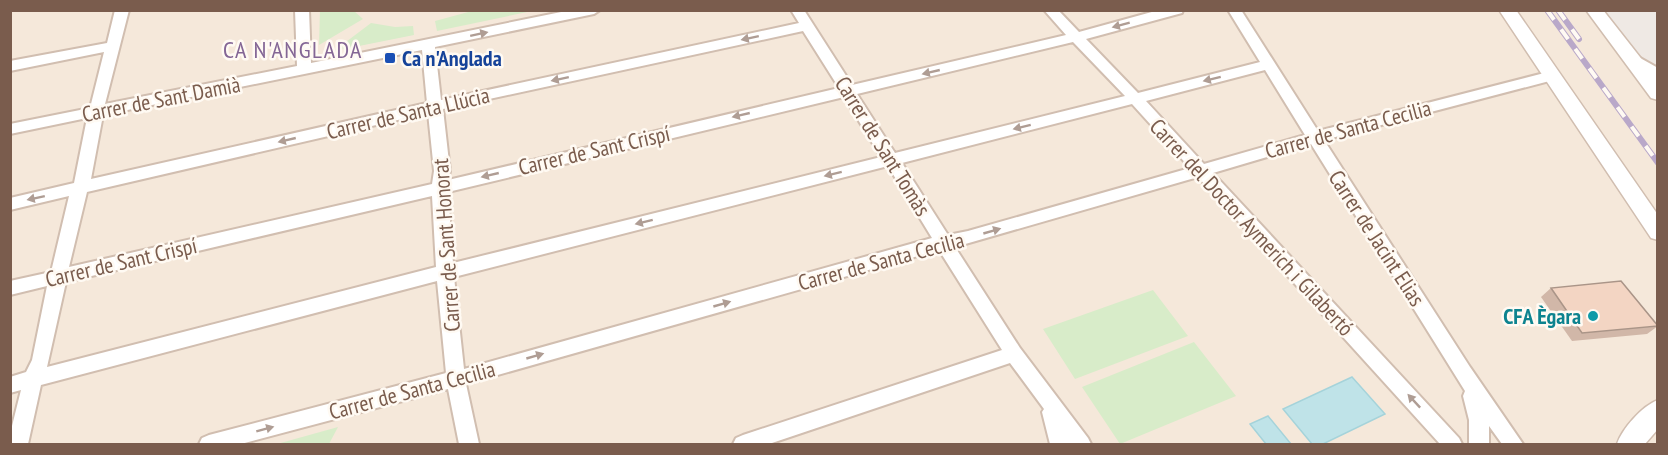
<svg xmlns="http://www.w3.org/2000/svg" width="1668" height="455" font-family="'PT Sans Narrow',sans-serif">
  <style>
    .residential { fill: #f5e8da }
    .industrial { fill: #efe9e4 }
    .green { fill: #d8ecc9 }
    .water { fill: #bfe3e8; stroke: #a5d3da; stroke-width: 1.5 }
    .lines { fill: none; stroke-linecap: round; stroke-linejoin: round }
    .minor-casing { stroke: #d1beb0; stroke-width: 4 }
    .tertiary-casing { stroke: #d1beb0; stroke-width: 3 }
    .minor { fill: #fff; fill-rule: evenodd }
    .tertiary { fill: #fff; fill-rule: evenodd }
    .rail-casing { stroke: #b9a8c9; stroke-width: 6 }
    .rail { stroke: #fffaf3; stroke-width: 4; stroke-dasharray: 12; stroke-linecap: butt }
    .wall { fill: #d1b7a8 }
    .building { fill: #f3d5c3; stroke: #aa9588; stroke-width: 1.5 }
    .oneway { fill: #af9d94 }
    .transit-dot { fill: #1a4fb4; stroke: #fffaf3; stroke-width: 2 }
    .culture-dot { fill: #0f9aa8; stroke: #fffaf3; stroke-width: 2 }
    .labels { text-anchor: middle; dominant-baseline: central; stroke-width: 5; stroke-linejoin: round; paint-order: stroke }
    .transit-label { font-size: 22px; font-weight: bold; fill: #164399; stroke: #fffaf3; text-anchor: start }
    .street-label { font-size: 22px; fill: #7a5c4d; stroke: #fffaf3 }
    .culture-label { font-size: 22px; font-weight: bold; fill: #0d838f; stroke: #fffaf3; text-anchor: end }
    .neighbourhood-label { font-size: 24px; letter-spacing: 1.5px; fill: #846695; stroke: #fffaf3 }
  </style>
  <rect width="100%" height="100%" fill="#fdf6ec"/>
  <!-- residential -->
  <path class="residential" d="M11,11H1657V444H11Z"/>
  <!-- industrial -->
  <path class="industrial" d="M1593,11H1657V93Z"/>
  <!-- green -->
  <path class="green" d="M320,10L354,11L363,19L319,45Z
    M472,11L532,10V11L437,31L435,21Z
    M371,23L395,27L413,26L414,35L334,51Z
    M1153,290L1188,336L1075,379L1043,329Z
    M1194,342L1236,396L1120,444L1082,387Z
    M338,427L329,444H277Z"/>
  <!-- water -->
  <path class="water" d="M1352,377L1385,414L1323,444H1312L1283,409Z
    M1268,416L1291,444H1266L1250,424Z"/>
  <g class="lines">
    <!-- minor casing -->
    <g class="minor-casing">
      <path id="minor" d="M115,10H129L105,104L297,66L295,10H309L311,63L571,10H600L594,14L435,47L441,100L799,23L791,10H804L852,85L1066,35L1044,10H1058L1079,32L1159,10H1183L1182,13L1086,39L1138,93L1260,62L1228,10H1241L1318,131L1552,71L1557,73L1559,76L1557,79L1324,140L1470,367L1523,444H1502L1489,426V444H1469V420L1463,396L1465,391L1311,144L1213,173L1459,438L1462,444H1440L1198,177L955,247L1020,348L1088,438L1091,444H1050L1042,412L1044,409L1010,363L769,444H733L736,438L743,435L1002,350L939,250L466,384L479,444H459L448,389L241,444H199L202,438L209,435L446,373L437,281L41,385L28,444H10V434L21,390L10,393V377L26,372L32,360L47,286L10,295V281L51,272L69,196L10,210V198L74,183L87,118L10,134V124L90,108L104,52L10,71V61L107,43ZM803,31L839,88L448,180L450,171L443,109ZM1073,42L1125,96L895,153L857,94ZM422,50L427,103L91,179L103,115ZM1265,70L1305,135L1204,164L1146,101ZM844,97L881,157L453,263L448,192ZM1132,104L1190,168L968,231L948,235L902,163ZM428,113L434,171L432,184L69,267L87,192ZM888,166L932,238L464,369L454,277ZM432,196L436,267L47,367L66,282Z
        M1633,54L1658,68V80L1628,62L1626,59Z"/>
    </g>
    <!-- tertiary casing -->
    <g class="tertiary-casing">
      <path id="tertiary" d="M1499,10H1516L1658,215V240L1651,238Z
        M1586,10H1603L1658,80V100L1651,98Z
        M1658,400V429L1645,444H1617C1622,429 1642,406 1658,400Z"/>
    </g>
    <!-- minor -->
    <use href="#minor" class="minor"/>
    <!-- tertiary -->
    <use href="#tertiary" class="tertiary"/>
    <!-- rail casing -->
    <g class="rail-casing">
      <path id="rail" d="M1547,10L1658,163
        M1558,10L1579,39"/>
    </g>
    <!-- rail -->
    <use href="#rail" class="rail"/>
  </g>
  <!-- wall -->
  <path class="wall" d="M1551,288L1658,326L1647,334L1572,341L1541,297Z"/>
  <!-- building -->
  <path class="building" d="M1621,281L1658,326L1582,333L1551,288Z"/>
  <!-- one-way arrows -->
  <defs><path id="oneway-solid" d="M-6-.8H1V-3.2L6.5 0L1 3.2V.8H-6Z" transform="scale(1.5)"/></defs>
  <g class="oneway">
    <use href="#oneway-solid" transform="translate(1121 25) rotate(165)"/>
    <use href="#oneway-solid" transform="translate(479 34) rotate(-12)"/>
    <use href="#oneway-solid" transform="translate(750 38) rotate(168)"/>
    <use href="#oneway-solid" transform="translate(931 72) rotate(167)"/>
    <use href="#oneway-solid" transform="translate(560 79) rotate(168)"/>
    <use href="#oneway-solid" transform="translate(1212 79) rotate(166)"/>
    <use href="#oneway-solid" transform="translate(741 115) rotate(167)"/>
    <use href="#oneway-solid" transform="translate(1022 127) rotate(166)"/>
    <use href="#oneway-solid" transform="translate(287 140) rotate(167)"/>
    <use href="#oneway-solid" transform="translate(833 174) rotate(166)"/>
    <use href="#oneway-solid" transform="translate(490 175) rotate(167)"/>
    <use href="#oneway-solid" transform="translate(36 198) rotate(168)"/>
    <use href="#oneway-solid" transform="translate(644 222) rotate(166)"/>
    <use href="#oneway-solid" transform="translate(992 231) rotate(-16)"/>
    <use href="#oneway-solid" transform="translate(722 304) rotate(-16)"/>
    <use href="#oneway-solid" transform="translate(535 356) rotate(-16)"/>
    <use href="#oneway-solid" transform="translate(1414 401) rotate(-133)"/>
    <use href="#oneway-solid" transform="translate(265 429) rotate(-15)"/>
  </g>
  <!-- markers -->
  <rect class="transit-dot" x="384" y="52" width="12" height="12" rx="3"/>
  <circle class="culture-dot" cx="1593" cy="316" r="6"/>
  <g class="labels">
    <!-- transit labels -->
    <g class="transit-label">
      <text x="402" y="58">Ca n'Anglada</text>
    </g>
    <!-- street labels -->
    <g class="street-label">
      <text transform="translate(161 99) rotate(-11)">Carrer de Sant Damià</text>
      <text transform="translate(408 113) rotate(-13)">Carrer de Santa Llúcia</text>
      <text transform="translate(1348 129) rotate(-15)">Carrer de Santa Cecilia</text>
      <text transform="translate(883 146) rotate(58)">Carrer de Sant Tomàs</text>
      <text transform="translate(594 150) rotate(-13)">Carrer de Sant Crispí</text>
      <text transform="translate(1252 227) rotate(47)">Carrer del Doctor Aymerich i Gilabertó</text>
      <text transform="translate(1377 238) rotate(57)">Carrer de Jacint Elias</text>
      <text transform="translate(446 245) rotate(-94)">Carrer de Sant Honorat</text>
      <text transform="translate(881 261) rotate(-15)">Carrer de Santa Cecilia</text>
      <text transform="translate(121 262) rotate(-13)">Carrer de Sant Crispí</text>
      <text transform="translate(412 390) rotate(-15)">Carrer de Santa Cecilia</text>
    </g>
    <!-- culture labels -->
    <g class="culture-label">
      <text x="1581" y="316">CFA Ègara</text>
    </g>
    <!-- neighbourhood labels -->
    <g class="neighbourhood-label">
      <text x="293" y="49">CA N'ANGLADA</text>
    </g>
  </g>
  <!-- border -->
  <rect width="1668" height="455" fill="none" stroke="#7a5c4d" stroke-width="24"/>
</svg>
